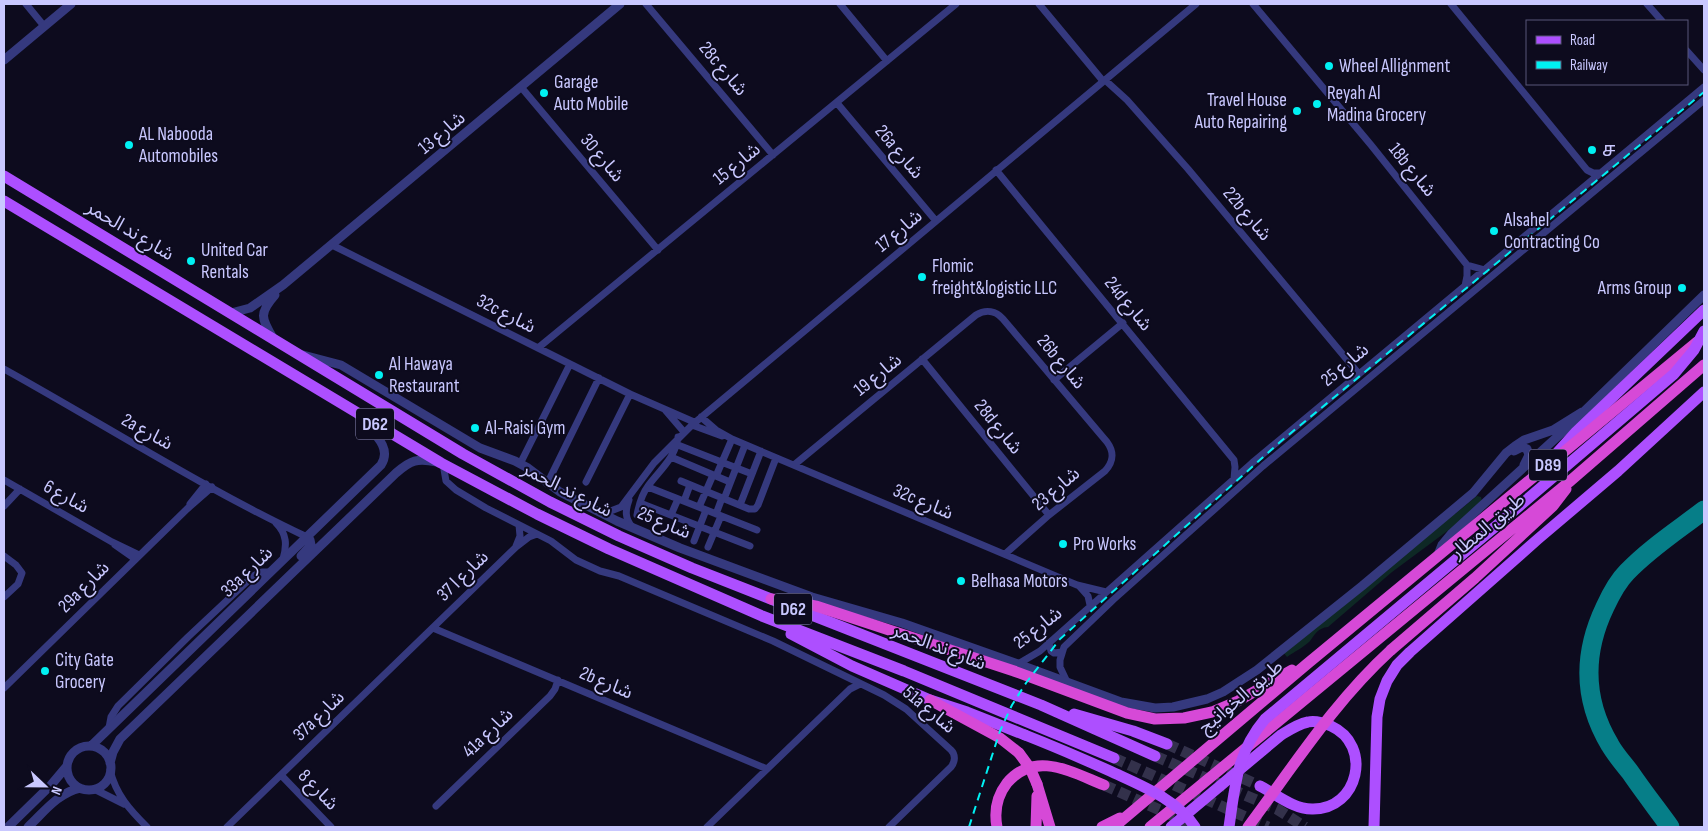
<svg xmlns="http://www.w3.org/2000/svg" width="1708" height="831" font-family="'Sofia Sans Condensed','Noto Sans Arabic','Noto Sans Tamil',sans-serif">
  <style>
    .green { fill: #0e2825 }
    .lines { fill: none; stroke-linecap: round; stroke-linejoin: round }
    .taxiway { stroke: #067e88; stroke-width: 19 }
    .primary-tunnel { stroke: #33314b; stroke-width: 11; stroke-dasharray: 11 5.5; stroke-linecap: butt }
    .trunk-tunnel { stroke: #33314b; stroke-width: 11; stroke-dasharray: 11 5.5; stroke-linecap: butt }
    .minor { stroke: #35397e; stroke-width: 7 }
    .tertiary { stroke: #35397e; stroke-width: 9 }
    .primary { stroke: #ad4fff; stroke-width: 11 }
    .trunk { stroke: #d649d7; stroke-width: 11 }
    .rail { stroke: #00f1f3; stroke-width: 2; stroke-dasharray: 8 6; stroke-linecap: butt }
    .primary-bridge { stroke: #ad4fff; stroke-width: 11 }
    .trunk-bridge { stroke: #d649d7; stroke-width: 11 }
    .poi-dot { fill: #00f1f3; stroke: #0d0b1e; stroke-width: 2 }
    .labels { text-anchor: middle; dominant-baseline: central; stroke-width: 4; stroke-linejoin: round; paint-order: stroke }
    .shield { fill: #0d0b1e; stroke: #918fbc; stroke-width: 1 }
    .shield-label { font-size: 18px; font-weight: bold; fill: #c9c8ff }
    .poi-label { font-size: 19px; fill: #c9c8ff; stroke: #0d0b1e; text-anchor: start }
    .street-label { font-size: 19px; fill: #c9c8ff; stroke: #0d0b1e }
  </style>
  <rect width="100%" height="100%" fill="#0d0b1e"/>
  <!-- green -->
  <path class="green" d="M1477,496L1481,497L1482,501L1450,529L1392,572L1328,627C1318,628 1315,634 1310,641C1304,647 1294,652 1287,657L1283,652L1453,513L1455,514Z"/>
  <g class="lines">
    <!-- taxiway -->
    <path class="taxiway" d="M1670,827C1657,809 1643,791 1630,772C1623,763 1615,754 1610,745C1583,700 1583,653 1605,607C1611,594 1617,582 1627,572C1650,548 1678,530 1704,510"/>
    <!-- primary-tunnel -->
    <path class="primary-tunnel" d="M1167,744L1260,786
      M1155,756L1277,809L1305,827
      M1114,758L1268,827"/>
    <!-- trunk-tunnel -->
    <path class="trunk-tunnel" d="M1104,785L1189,823"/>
    <!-- minor -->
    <path class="minor" d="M26,4L44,26
      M646,4L773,155
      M840,4L887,61
      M1039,4L1103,81
      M1253,4L1371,145L1467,265L1485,270
      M1451,4L1587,170L1593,173H1601
      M1647,4L1662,21
      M1687,51L1704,70
      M1105,80L1127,100L1188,169L1359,374
      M521,87L658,250
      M837,103L936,221
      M996,170L1234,460L1235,467L1234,479
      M332,245L630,394L694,422
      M1465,286L1467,276V265
      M538,348L956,4
      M922,359L1049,515
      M4,369C105,425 203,488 307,537
      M1054,380L1123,323
      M666,411L684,432
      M701,417L716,430L732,439L1077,585L1106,592
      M692,425L722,436
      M678,445L752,474
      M671,457L730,482
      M443,464L446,481L456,490L486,508L551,541L576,560L600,571L619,576L773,641L884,695L906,709L951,750C956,755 955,762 951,767L889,827
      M520,464L570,364
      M794,465L976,315C986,309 996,311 1003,319L1107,442C1115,453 1113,462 1105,471L1049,515L1005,554
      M716,476L732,439
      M4,480L112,542L139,555
      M681,481L749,509H755L758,505L776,458
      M586,482L630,394
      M547,484L599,378
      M648,487L757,530
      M724,499L745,445
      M629,500C625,511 625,518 632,527
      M684,501L690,485
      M640,503L750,546
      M190,504L206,484
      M740,505L761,451
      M4,506L20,489
      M699,507L713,475
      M603,514L621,507L654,463L692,425L1196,4
      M716,514L722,498
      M637,515C639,504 642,494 648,486C660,470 676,457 678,437
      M671,515L678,499
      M276,523C287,534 287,545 283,559
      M694,541L706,510
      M115,545L135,559
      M516,546L520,536L519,525
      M708,547L721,516
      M4,556L16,565L22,573L18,584L4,597
      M1080,587L1088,596L1090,605
      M433,628L767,769
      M1049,643L1051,651L1054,653L1062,652
      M1018,664L1040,651L1252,463L1704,87
      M1067,682L1060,667V660L1064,647L1113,600L1263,466L1704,100
      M4,688L187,509L212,487
      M109,728L111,717L118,706L188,637L253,576L262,572H271
      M110,770C116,795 130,810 147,827
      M281,775L331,827
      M94,789L124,804
      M436,806L550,696L555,689L558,680
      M227,827L516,547L529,537L537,534
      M707,827L850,689L860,684"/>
    <!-- tertiary -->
    <path class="tertiary" d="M4,60L71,4
      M231,313L250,308L283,285L620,4
      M273,338C261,318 259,313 275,295
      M303,355L341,365L480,448L515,461L528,468L560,492L617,521L680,548L812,597L902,623L1018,664L1121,702L1155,708L1173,707L1207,699L1223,692L1257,670L1362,586L1473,493L1506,453L1515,446L1524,440L1553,430L1582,412
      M1514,451L1522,447L1527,449L1529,455L1524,465
      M1438,555L1442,545L1452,533L1568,427L1704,295
      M301,556L311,545L310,540L307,537
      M67 768a22 22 0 1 1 44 0a22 22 0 1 1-44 0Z
      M91,746L381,465C394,445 368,430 358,414
      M110,763L113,752L120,739L396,473C411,460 417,458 437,462
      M8,827L51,785L67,766
      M28,827C44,812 58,793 80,788"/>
    <!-- primary -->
    <path class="primary" d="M4,176L463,454L550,502L619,536L692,568L1041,705L1155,756
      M4,201L441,463L537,514L609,549L762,616L904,671L1114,758
      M1557,453L1576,432L1704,310
      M791,634L852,666L930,700L967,712L1025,735
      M1074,714L1133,731L1167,744
      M1171,827L1281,735C1289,730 1298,724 1308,722C1316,720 1324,723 1331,726C1373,745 1359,810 1312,809C1293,809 1276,794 1260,786
      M1374,827L1377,717L1380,699L1387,681L1397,665L1410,652L1538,539L1618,471L1704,392"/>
    <!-- trunk -->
    <path class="trunk" d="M771,599L793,601L816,606L1014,671L1127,713L1155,719L1184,718L1212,712L1238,701L1292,670
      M1391,650L1475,578L1553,506L1566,489
      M930,700L1000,738L1019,753
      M1037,784L1050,827
      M997,827C994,811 997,796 1007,783C1035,750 1071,772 1104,785
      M1036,827L1037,796
      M1102,827L1120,818
      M1114,827L1307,664L1697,342
      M1150,827L1569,482L1704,365"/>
    <!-- rail -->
    <path class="rail" d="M969,827L1000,731L1012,705L1026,683L1060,639L1280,442L1704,92"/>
    <!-- primary-bridge -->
    <path class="primary-bridge" d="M1025,735C1053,746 1081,758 1110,771C1140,785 1177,799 1195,827
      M1229,827C1235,786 1237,752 1265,719L1496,526L1674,374L1694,350L1704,331"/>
    <!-- trunk-bridge -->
    <path class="trunk-bridge" d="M1019,753L1030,768L1037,784
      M1248,827C1293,767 1334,702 1391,650"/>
  </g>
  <!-- markers -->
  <g class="poi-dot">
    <circle cx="1329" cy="66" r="5"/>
    <circle cx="544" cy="93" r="5"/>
    <circle cx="1317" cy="104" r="5"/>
    <circle cx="1297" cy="111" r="5"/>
    <circle cx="129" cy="145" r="5"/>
    <circle cx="1592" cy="150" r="5"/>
    <circle cx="1494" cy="231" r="5"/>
    <circle cx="191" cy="261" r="5"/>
    <circle cx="922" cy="277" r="5"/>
    <circle cx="1682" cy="288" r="5"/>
    <circle cx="379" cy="375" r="5"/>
    <circle cx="475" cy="428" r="5"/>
    <circle cx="1063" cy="544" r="5"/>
    <circle cx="961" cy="581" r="5"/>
    <circle cx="45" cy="671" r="5"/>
  </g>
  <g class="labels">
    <!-- shield labels -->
    <g class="shield">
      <rect x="356" y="408.5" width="38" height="31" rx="4"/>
      <rect x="1529" y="449.5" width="38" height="31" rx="4"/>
      <rect x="774" y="593.5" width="38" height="31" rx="4"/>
    </g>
    <g class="shield-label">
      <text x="375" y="424">D62</text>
      <text x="1548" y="465">D89</text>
      <text x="793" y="609">D62</text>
    </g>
    <!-- poi labels -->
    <g class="poi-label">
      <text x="1339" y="66">Wheel Allignment</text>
      <text x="554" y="82">Garage<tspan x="554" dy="22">Auto Mobile</tspan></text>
      <text x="1327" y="93">Reyah Al<tspan x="1327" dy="22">Madina Grocery</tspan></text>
      <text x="1287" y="100" text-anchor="end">Travel House<tspan x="1287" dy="22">Auto Repairing</tspan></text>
      <text x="139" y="134">AL Nabooda<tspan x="139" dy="22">Automobiles</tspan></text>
      <text x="1602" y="150">ச</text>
      <text x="1504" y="220">Alsahel<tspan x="1504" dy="22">Contracting Co</tspan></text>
      <text x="201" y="250">United Car<tspan x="201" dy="22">Rentals</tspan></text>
      <text x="932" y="266">Flomic<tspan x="932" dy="22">freight&amp;logistic LLC</tspan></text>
      <text x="1672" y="288" text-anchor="end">Arms Group</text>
      <text x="389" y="364">Al Hawaya<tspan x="389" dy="22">Restaurant</tspan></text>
      <text x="485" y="428">Al-Raisi Gym</text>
      <text x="1073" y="544">Pro Works</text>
      <text x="971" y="581">Belhasa Motors</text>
      <text x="55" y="660">City Gate<tspan x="55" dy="22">Grocery</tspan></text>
    </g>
    <!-- street labels -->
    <g class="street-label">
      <text transform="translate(723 69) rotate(50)">28c شارع</text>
      <text transform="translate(442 133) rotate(-40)">شارع 13</text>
      <text transform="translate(899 152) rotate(50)">26a شارع</text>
      <text transform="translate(602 158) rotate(50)">شارع 30</text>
      <text transform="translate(737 164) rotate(-39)">شارع 15</text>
      <text transform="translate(1412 170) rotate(51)">18b شارع</text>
      <text transform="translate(1247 214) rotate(50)">22b شارع</text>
      <text transform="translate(130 231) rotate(31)">شارع ند الحمر</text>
      <text transform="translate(899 231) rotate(-40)">شارع 17</text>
      <text transform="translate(1128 304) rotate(51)">24d شارع</text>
      <text transform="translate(506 314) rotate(27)">32c شارع</text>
      <text transform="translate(1061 362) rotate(50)">26b شارع</text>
      <text transform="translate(1345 365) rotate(-40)">شارع 25</text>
      <text transform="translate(878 375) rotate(-39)">شارع 19</text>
      <text transform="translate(998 427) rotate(51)">28d شارع</text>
      <text transform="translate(147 432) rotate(29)">2a شارع</text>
      <text transform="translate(1056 489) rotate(-40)">شارع 23</text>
      <text transform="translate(567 490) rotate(27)">شارع ند الحمر</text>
      <text transform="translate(66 497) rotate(29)">شارع 6</text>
      <text transform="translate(923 502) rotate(23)">32c شارع</text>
      <text transform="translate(664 523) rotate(23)">شارع 25</text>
      <text transform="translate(1488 526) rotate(-40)">طريق المطار</text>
      <text transform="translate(247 572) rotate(-44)">33a شارع</text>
      <text transform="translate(463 576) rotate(-44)">شارع ا 37</text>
      <text transform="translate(84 587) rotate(-45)">29a شارع</text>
      <text transform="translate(1038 628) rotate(-38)">شارع 25</text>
      <text transform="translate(939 647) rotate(21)">شارع ند الحمر</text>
      <text transform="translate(606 683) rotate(23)">2b شارع</text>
      <text transform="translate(1241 697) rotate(-40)">طريق الخوانيج</text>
      <text transform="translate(929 710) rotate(40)">51a شارع</text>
      <text transform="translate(319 716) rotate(-44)">37a شارع</text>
      <text transform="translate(488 733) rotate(-44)">41a شارع</text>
      <text transform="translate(318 790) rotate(46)">شارع 8</text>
    </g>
  </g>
  <!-- border -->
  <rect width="1708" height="831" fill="none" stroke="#c9c8ff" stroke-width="10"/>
  <!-- legend -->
  <rect x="1526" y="20" width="162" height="65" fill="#0d0b1e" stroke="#585778"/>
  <rect x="1536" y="36" width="25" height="8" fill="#ad4fff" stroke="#585778"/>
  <text x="1570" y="45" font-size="15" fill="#c9c8ff">Road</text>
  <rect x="1536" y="61" width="25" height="8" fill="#00f1f3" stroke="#585778"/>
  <text x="1570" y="70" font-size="15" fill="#c9c8ff">Railway</text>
  <!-- north arrow -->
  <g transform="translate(45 786) rotate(112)" stroke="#0d0b1e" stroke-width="4" paint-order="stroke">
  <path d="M0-4L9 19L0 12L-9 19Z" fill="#c9c8ff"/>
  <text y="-8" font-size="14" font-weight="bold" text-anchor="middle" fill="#c9c8ff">N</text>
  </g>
</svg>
